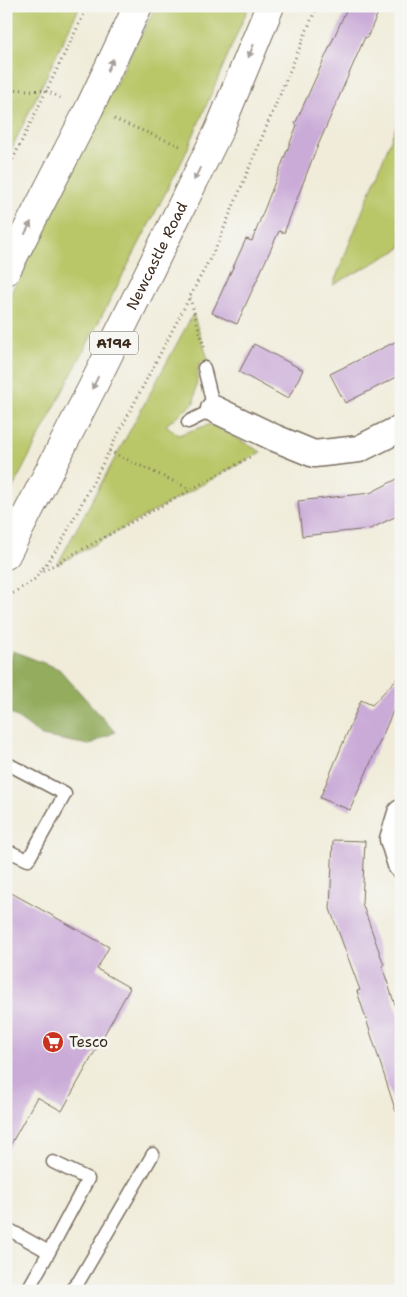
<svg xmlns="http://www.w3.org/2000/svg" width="407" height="1297" font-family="'Shantell Sans',sans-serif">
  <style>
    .green { fill: #bac769; stroke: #7a7844 }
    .forest { fill: #93ac5d; stroke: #676b3e }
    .building { fill: #caabd8 }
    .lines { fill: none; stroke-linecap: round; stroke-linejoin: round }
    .lane-casing { stroke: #7a6e5f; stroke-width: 15 }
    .street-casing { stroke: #7a6e5f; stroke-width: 29 }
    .primary-casing { stroke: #7a6e5f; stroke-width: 30 }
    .path { stroke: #7a6e5f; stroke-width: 3; stroke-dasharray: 1 4; stroke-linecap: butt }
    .lane { stroke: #fff; stroke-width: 12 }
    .street { stroke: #fff; stroke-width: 26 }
    .primary { stroke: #fff; stroke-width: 28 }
    .oneway { fill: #a79f9a }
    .labels { text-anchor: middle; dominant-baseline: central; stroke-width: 5; stroke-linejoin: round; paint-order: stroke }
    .shield { fill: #f6f6f2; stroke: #73675e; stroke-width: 1 }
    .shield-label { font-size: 14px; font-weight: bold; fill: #3b2a1e }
    .street-label { font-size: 15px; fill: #3b2a1e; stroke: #f6f6f2 }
    .poi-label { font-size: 15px; fill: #3b2a1e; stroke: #f6f6f2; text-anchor: start }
  </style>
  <rect width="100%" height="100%" fill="#f6f6f2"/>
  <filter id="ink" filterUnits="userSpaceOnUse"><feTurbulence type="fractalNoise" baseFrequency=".02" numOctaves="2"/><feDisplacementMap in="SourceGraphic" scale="10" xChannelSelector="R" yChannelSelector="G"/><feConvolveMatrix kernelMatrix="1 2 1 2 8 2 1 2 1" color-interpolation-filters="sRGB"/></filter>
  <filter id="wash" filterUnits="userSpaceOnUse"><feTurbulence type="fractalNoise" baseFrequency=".0096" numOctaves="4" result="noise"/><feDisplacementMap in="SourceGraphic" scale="20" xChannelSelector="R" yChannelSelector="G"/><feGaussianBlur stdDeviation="1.12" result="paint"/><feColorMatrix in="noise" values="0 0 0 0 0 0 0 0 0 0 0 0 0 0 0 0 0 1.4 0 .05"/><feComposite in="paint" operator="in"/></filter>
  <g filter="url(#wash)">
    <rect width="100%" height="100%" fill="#f0ecd9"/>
    <!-- green -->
    <path class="green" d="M6,6H80L6,160Z
      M156,6H249L184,157L6,501V303L96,121Z
      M401,114V248L333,285Z
      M193,314L209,362L199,363L194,403L166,425L178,435L211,424L261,452L57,565Z"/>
    <!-- forest -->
    <path class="forest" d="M13,651L59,669L115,732L89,745L42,736L6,710V674Z"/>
    <g id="blocks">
      <!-- building -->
      <path class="building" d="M348,6H381L367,38L365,37L313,157L284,233L279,231L237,324L212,313L246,239L252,241L297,125L295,124Z
        M401,339V375L345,403L330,374Z
        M254,344L303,370L288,399L239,372Z
        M401,477V514L370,529L302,536L298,501L370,493Z
        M401,674V693L350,810L320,798L361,700L372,705Z
        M333,840L365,841L362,903L384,965L382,966L401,1023V1111L396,1112L357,991L360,990L330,909Z
        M6,890L109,947L97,969L130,988L62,1111L37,1097L6,1153Z"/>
    </g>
  </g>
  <g filter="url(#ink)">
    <use href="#blocks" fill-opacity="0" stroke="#7a6e5f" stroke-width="1"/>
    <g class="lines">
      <!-- lane casing -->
      <g class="lane-casing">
        <path id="lane" d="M188,422L214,409L204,368
          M6,763L65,794L28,860L6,850
          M6,1228L49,1252L27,1291
          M49,1252L88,1179L53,1162
          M70,1291L79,1281L153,1154"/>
      </g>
      <!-- street casing -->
      <g class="street-casing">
        <path id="street" d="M214,409L275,438L314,454L359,449L401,428
          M401,813L393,839L401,865"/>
      </g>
      <!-- primary casing -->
      <g class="primary-casing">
        <g id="primary">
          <path d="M6,271L89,109L138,6"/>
          <path id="s1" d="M6,555L92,388L219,130L270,6"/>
        </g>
      </g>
      <!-- path -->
      <path class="path" d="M6,89L46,91L64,99
        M114,119L180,146
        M6,173L88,6
        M190,298L204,347
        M109,451L190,489
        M43,571L250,457
        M6,606L10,595L35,579L60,545L217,245L317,6"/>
      <!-- lane -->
      <use href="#lane" class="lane"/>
      <!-- street -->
      <use href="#street" class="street"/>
      <!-- primary -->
      <use href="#primary" class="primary"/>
    </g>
    <!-- one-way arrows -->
    <defs><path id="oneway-solid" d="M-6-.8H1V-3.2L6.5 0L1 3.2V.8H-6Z" transform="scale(1.25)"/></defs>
    <g class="oneway">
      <use href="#oneway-solid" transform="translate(251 51) rotate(112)"/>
      <use href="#oneway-solid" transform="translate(110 65) rotate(-65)"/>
      <use href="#oneway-solid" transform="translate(197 174) rotate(116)"/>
      <use href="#oneway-solid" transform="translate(28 228) rotate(-63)"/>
      <use href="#oneway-solid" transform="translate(95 383) rotate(116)"/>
    </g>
  </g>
  <!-- icons -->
  <defs>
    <g id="supermarket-disc" transform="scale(1.125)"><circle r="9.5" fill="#c8321e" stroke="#f6f6f2"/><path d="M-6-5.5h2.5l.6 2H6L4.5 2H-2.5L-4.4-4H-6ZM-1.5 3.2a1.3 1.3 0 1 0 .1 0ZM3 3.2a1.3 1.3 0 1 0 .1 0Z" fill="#fff"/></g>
  </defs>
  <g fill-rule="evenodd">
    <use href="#supermarket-disc" x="53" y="1042"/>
  </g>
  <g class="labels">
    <!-- shield labels -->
    <rect class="shield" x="90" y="331.5" width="48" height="23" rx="4"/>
    <g class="shield-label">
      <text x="114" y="343">A194</text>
    </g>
    <!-- street labels -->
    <g class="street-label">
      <text stroke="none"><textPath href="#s1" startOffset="335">Newcastle Road</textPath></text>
    </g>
    <!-- poi labels -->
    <g class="poi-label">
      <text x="69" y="1042">Tesco</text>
    </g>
  </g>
  <!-- margin -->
  <rect width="407" height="1297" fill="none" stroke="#f6f6f2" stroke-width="25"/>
</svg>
